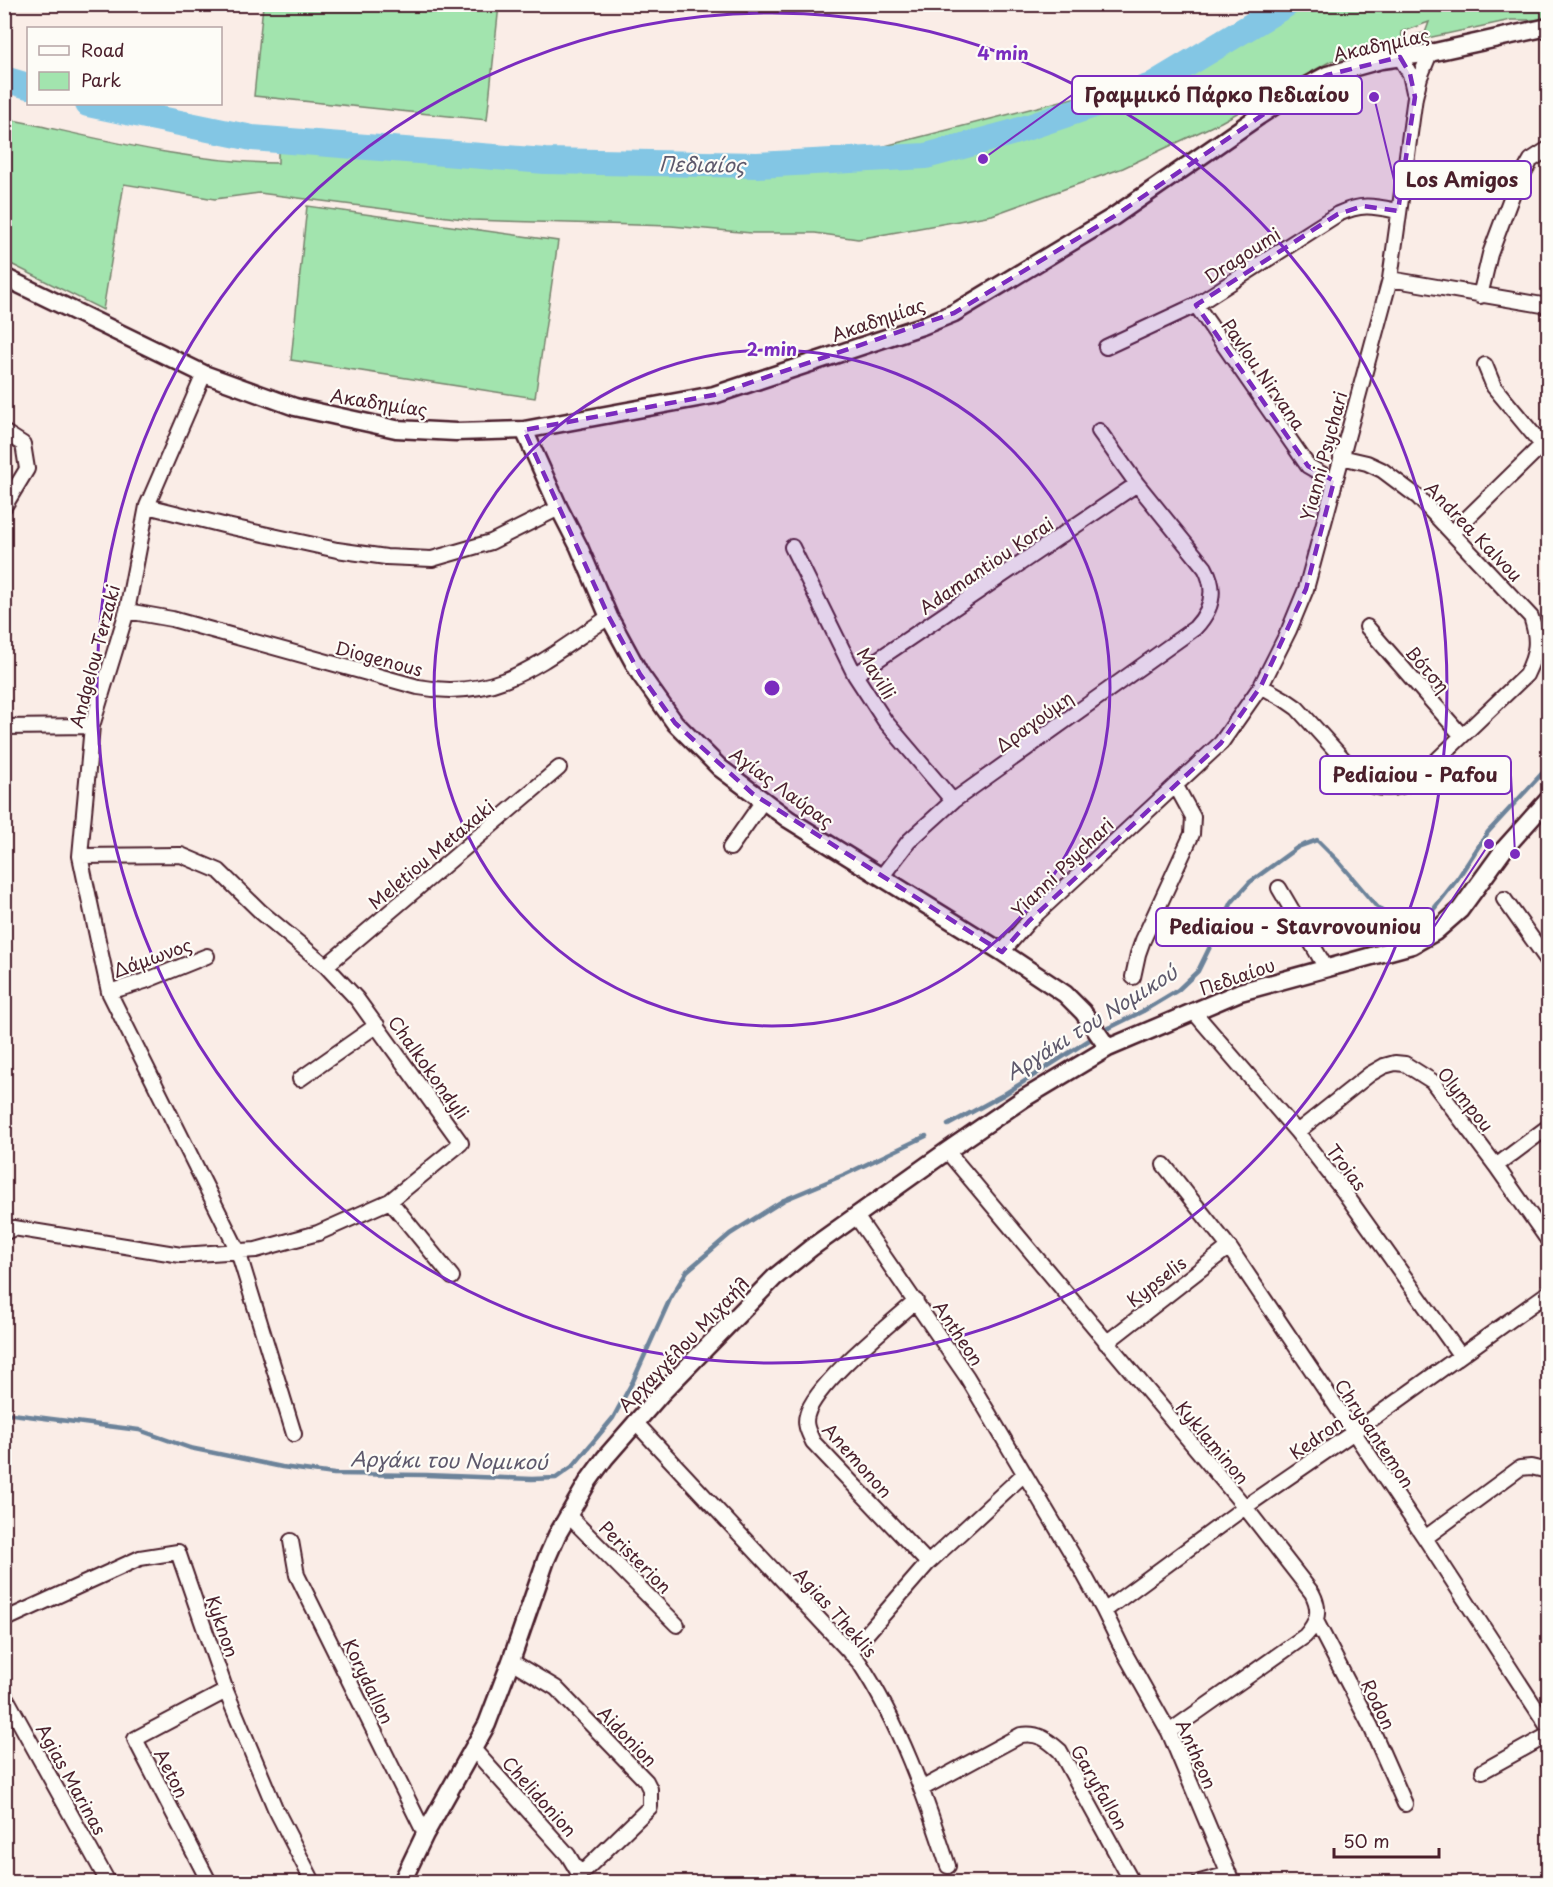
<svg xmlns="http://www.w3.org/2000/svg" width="1553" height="1887" font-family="'Playpen Sans',sans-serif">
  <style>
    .green { fill: #a2e4ae; stroke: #76826c; stroke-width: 1.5 }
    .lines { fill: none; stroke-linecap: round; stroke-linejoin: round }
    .stream { stroke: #6c839a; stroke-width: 4.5 }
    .river { stroke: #83c6e4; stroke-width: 26 }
    .minor-casing { stroke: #4a1f2b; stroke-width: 18 }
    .tertiary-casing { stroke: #4a1f2b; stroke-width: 21 }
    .minor { stroke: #fdfcf7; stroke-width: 14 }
    .tertiary { stroke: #fdfcf7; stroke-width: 16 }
    .marked { fill: #7b2cbf; fill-opacity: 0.2; stroke: #7b2cbf; stroke-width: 4.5; stroke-dasharray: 12 8; stroke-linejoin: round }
    .ring { fill: none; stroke: #7b2cbf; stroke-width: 3 }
    .labels { text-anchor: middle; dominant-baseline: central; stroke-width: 4.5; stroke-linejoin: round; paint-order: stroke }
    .street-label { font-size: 18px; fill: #4a1f2b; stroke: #fdfcf7 }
    .water-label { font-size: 20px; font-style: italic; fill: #5e596c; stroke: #fdfcf7 }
    .centre { fill: #7b2cbf; stroke: #fdfcf7; stroke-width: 3 }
    .ring-label { font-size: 18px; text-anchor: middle; font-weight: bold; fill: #7b2cbf; stroke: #fdfcf7; stroke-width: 4.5; stroke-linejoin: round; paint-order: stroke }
    .leader { fill: none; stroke: #7b2cbf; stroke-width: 2 }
    .callout-dot { fill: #7b2cbf; stroke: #fdfcf7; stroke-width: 2 }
    .callout { fill: #fdfcf7; stroke: #7b2cbf; stroke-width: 2 }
    .callout-label { font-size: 20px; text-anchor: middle; font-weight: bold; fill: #4a1f2b }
  </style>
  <rect width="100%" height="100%" fill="#faede7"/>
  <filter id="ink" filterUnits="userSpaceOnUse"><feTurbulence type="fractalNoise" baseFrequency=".0167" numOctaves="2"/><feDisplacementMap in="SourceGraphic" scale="12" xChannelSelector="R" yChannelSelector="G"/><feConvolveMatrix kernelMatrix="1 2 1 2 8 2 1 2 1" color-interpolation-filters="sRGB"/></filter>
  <g filter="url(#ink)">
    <!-- green -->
    <path class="green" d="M263,5H499L487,120L254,96Z
      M1308,5H1548V17L1538,20H1511L1423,39L1418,34L1425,33L1429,22L1401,32L1405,47L1331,61L1221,122L1123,168L992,215L858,239L815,233H752L671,226L471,220L259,193L215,199L124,184L103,310L5,261L4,118C94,137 187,163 278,163V150L599,171L762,172L873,149L1179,71Z
      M307,206L558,241L535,398L291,360Z"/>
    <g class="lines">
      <!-- stream -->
      <path class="stream" d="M1101,1032L1143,1011L1178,990L1198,971L1232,902L1250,882L1298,847L1317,840L1338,861L1377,907L1400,926L1426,919L1458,878L1488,832L1548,767
        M948,1125L1003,1095L1094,1037
        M4,1413L139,1430L190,1448L282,1467L334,1474L426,1475L532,1479L556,1478L573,1466L613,1418L633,1381L670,1299L687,1271L730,1234L784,1200L846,1174L926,1136"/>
      <!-- river -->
      <path class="river" d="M4,79L28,86
        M88,104L252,138L545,161L757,165L926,156L1011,133L1151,86L1287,4"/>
      <!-- minor casing -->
      <g class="minor-casing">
        <path id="minor" d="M1400,57L1410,74L1414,92
          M1390,279L1548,306
          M1480,296L1490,254L1514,190L1531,160L1548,149
          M1196,305L1308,466L1334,481
          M1106,347L1196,305L1338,214C1362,203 1373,206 1398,211
          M1485,365L1494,387L1548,452
          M204,374L147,506L127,611L92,726L80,856L109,992L238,1251L294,1434
          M4,432L23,444L27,469L4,507
          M147,506L227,526L337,550L386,557L432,559L491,542L559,508
          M1453,532L1542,445
          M792,547L855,675L885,721L953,801
          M127,611L172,619L418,687C501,702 544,659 609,617
          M1367,627L1462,736
          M855,675L1137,484
          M1261,686L1284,699L1297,708L1365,783C1383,791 1399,789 1415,781L1526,675C1537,653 1539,640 1531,617L1418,497L1382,470L1367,463L1341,457
          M4,727L92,726
          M730,848L763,801
          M882,876L909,841L953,801L1195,628C1212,610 1217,590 1205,568L1137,484L1099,431
          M1279,888L1326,968
          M1504,899L1548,961
          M1002,952L1029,921L1221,743L1261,686L1289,630L1306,589L1390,279L1415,97L1420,77L1430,53
          M326,966L559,768
          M1133,977L1138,954L1143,940L1192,834L1193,817L1176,786
          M109,992L145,981L207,956
          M1193,1011L1297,1132L1344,1192L1460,1355
          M300,1079L377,1025
          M1297,1132L1370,1074L1384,1066L1395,1063L1405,1064L1432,1081L1496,1166L1548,1240
          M947,1151L1245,1507L1312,1593C1321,1610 1318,1622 1305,1636L1169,1732
          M1164,1165L1229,1247L1425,1538L1548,1727
          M1496,1166L1548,1127
          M390,1201L452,1277
          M856,1216L967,1377L1081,1569L1104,1611L1124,1652L1169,1732L1232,1882
          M4,1233L14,1228L181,1255L256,1250L318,1233L390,1201L461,1143L357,999L326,966L261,912L219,871L181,855L80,856
          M916,1301C889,1325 815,1384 807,1415C804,1425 809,1433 813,1442L928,1563
          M1106,1343L1229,1247
          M635,1422L859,1662C900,1724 925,1796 948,1866
          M568,1515L677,1625
          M1425,1538L1520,1468L1531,1467L1548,1471
          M291,1541L297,1575L425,1834
          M1104,1611L1245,1507L1354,1432L1548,1293
          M4,1620L140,1558L178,1552L226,1691L275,1808L313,1882
          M1316,1621L1371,1727L1405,1804
          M850,1653L928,1563L1024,1474
          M511,1661L556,1688L646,1781L650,1789V1807L585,1870H577
          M4,1694L108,1882
          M473,1749L568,1855L577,1870
          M1483,1771L1548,1735
          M923,1788L1021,1735C1038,1732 1048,1740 1060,1751L1132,1882
          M209,1882L135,1739L226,1691
          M1200,1882L1229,1874"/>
      </g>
      <!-- tertiary casing -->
      <g class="tertiary-casing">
        <path id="tertiary" d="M4,277L204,374L295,407L396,429L456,432L524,430L714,395L922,326L954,313L1113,217L1259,116L1299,90L1327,75L1381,60L1430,53L1548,27
          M524,430L559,508L579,547L609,617L640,674L675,723L720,768L788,819L1002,952L1065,994L1083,1012L1108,1048
          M402,1882L425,1834L487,1724L511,1661L546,1560L557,1535L589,1480L605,1458L660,1395L775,1277L811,1248L947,1151L1023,1099L1108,1048L1240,992L1412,945L1435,932L1460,910L1505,848L1548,800"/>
      </g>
      <!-- minor -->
      <use href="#minor" class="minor"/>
      <!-- tertiary -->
      <use href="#tertiary" class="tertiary"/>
    </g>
  </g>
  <!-- marked area -->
  <path class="marked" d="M1400,57L1410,74L1415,97L1398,211L1363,206L1338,214L1196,305L1308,466L1334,481L1306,589L1261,686L1221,743L1029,921L1002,952L753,794L675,723L640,674L609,617L524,430L714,395L954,313L1113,217L1299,90L1327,75Z"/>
  <!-- distance rings -->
  <g class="ring">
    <circle cx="772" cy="688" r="338"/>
    <circle cx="772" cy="688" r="675"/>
  </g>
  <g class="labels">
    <!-- street labels -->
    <g class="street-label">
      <text transform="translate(1381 44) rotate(-12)">Ακαδημίας</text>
      <text transform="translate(1242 255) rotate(-33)">Dragoumi</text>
      <text transform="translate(878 319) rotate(-19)">Ακαδημίας</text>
      <text transform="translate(1264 374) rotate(55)">Pavlou Nirvana</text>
      <text transform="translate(379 402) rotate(9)">Ακαδημίας</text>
      <text transform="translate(1323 456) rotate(-75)">Yianni Psychari</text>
      <text transform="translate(1474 531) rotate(46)">Andrea Kalvou</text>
      <text transform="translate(986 565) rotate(-34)">Adamantiou Korai</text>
      <text transform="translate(94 656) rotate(-75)">Andgelou Terzaki</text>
      <text transform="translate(379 658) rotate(15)">Diogenous</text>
      <text transform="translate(1428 669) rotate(49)">Βότση</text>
      <text transform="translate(877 673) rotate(59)">Mavilli</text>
      <text transform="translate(1034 721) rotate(-36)">Δραγούμη</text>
      <text transform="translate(782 787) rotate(36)">Αγίας Λαύρας</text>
      <text transform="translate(431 854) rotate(-40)">Meletiou Metaxaki</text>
      <text transform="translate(1062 867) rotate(-44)">Yianni Psychari</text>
      <text transform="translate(152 957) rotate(-20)">Δάμωνος</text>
      <text transform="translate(1237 976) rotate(-19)">Πεδιαίου</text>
      <text transform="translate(429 1067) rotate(54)">Chalkokondyli</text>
      <text transform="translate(1466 1099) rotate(51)">Olympou</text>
      <text transform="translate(1347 1167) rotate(53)">Troias</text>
      <text transform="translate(1156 1281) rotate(-38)">Kypselis</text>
      <text transform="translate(959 1333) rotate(56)">Antheon</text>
      <text transform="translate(683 1344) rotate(-46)">Αρχαγγέλου Μιχαήλ</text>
      <text transform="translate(1375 1433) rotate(56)">Chrysantemon</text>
      <text transform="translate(1316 1437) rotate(-35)">Kedron</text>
      <text transform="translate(1213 1442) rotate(50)">Kyklaminon</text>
      <text transform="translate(858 1460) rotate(48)">Anemonon</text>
      <text transform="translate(636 1557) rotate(45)">Peristerion</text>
      <text transform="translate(836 1612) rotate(48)">Agias Theklis</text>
      <text transform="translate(223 1626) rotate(71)">Kyknon</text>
      <text transform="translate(369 1681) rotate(64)">Korydallon</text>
      <text transform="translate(1379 1704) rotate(64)">Rodon</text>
      <text transform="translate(628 1736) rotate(46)">Aidonion</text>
      <text transform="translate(1197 1754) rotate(66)">Antheon</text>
      <text transform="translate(172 1773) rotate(63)">Aeton</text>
      <text transform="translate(72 1779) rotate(61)">Agias Marinas</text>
      <text transform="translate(1100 1787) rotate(60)">Garyfallon</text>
      <text transform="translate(540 1796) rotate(48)">Chelidonion</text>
    </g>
    <!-- water labels -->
    <g class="water-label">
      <text transform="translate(702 164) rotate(1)">Πεδιαίος</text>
      <text transform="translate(1091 1022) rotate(-32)">Αργάκι του Νομικού</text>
      <text transform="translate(449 1460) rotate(1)">Αργάκι του Νομικού</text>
    </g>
  </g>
  <circle cx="772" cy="688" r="9" class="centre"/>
  <g class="ring-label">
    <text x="1003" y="60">4 min</text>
    <text x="772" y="356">2 min</text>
  </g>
  <!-- callouts -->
  <path class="leader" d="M983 159L1072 95M1374 97L1394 180M1515 854L1511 775M1489 844L1434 927"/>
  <g class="callout-dot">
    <circle cx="983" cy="159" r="6"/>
    <circle cx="1374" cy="97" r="6"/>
    <circle cx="1515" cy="854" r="6"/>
    <circle cx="1489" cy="844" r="6"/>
  </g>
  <g class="callout">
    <rect x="1072" y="76" width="290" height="38" rx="6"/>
    <rect x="1394" y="161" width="137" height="38" rx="6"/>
    <rect x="1320" y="756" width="191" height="38" rx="6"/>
    <rect x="1156" y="908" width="278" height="38" rx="6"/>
  </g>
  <g class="callout-label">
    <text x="1217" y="102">Γραμμικό Πάρκο Πεδιαίου</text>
    <text x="1462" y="187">Los Amigos</text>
    <text x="1415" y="782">Pediaiou - Pafou</text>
    <text x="1295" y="934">Pediaiou - Stavrovouniou</text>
  </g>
  <!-- margin -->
  <rect width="1553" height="1887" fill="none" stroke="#fdfcf7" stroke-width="24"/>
  <rect x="12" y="12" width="1529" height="1863" fill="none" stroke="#4a1f2b" stroke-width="2" filter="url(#ink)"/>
  <!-- legend -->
  <rect x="27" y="27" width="195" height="78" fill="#fdfcf7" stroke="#b5a4a5" stroke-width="1.5"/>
  <rect x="39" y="46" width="30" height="9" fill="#fdfcf7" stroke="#b5a4a5" stroke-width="1.5"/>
  <text x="81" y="57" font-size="18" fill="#4a1f2b">Road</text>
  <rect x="39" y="72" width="30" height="18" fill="#a2e4ae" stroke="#b5a4a5" stroke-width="1.5"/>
  <text x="81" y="87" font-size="18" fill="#4a1f2b">Park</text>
  <!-- scale -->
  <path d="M1334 1848v9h105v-9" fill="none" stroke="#4a1f2b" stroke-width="3"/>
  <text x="1343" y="1848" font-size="18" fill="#4a1f2b" stroke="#fdfcf7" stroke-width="4.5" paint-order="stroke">50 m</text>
</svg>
